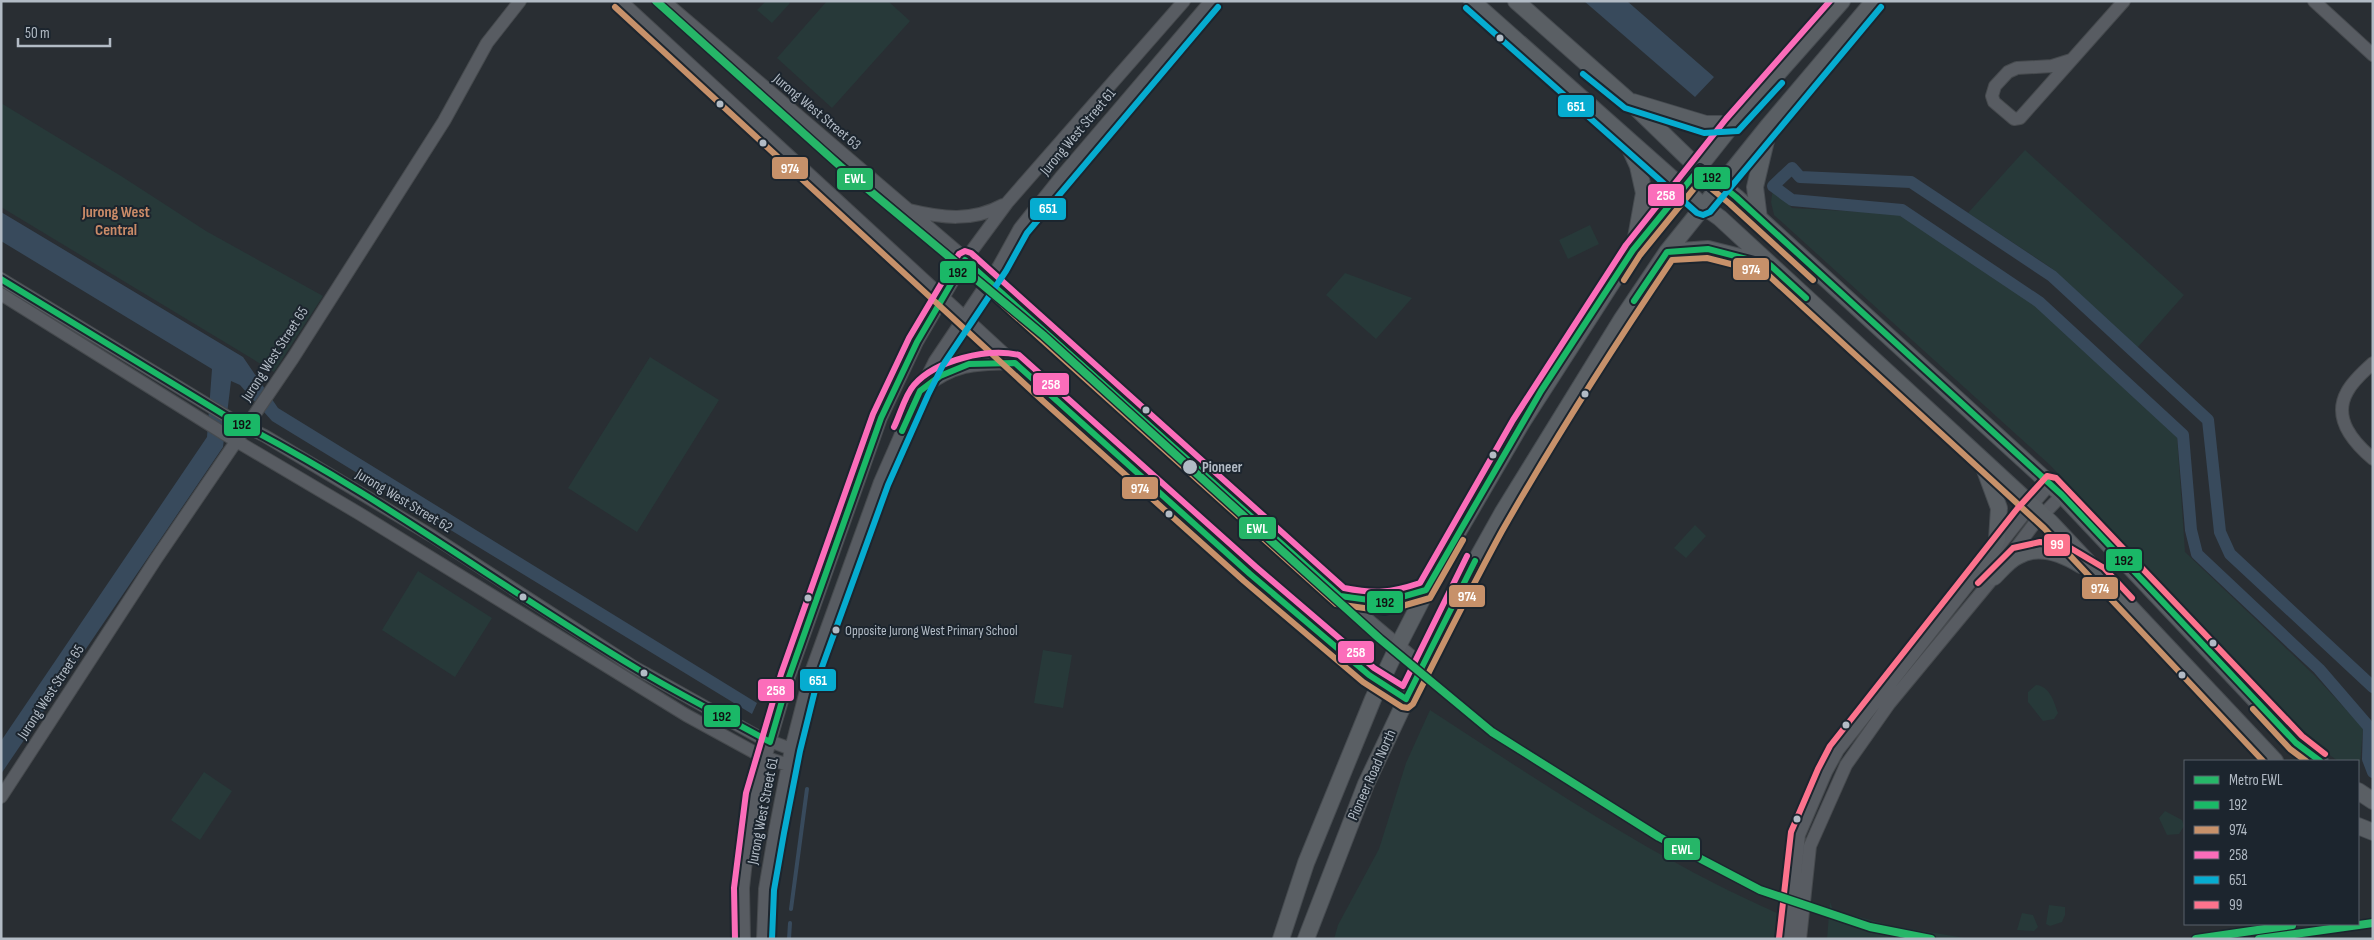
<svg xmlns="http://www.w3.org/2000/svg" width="2374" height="940" font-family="'Sofia Sans Condensed',sans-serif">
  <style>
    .green { fill: #273939 }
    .water { fill: #384a5c }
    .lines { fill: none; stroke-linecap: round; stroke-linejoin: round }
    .stream { stroke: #384a5c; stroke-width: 4 }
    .canal { stroke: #384a5c; stroke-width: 12 }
    .minor-casing { stroke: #464a4e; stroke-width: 14 }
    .major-casing { stroke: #464b50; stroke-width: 18 }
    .minor { stroke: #585c62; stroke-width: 12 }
    .major { stroke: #5a5f64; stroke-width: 16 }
    .bus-1-casing { stroke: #1c252e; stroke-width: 10 }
    .bus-2-casing { stroke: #1c252e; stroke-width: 10 }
    .bus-3-casing { stroke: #1c252e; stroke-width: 10 }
    .bus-4-casing { stroke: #1c252e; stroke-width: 10 }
    .bus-5-casing { stroke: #1c252e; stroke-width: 10 }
    .bus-1 { stroke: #1ab867; stroke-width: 6 }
    .bus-2 { stroke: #c7916a; stroke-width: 6 }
    .bus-3 { stroke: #fb6dba; stroke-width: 6 }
    .bus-4 { stroke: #06acd0; stroke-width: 6 }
    .bus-5 { stroke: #fc738d; stroke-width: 6 }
    .metro-1-casing { stroke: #1c252e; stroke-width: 11 }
    .metro-1 { stroke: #26b668; stroke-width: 8 }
    .bus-dot { fill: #b2bbc5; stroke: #1c252e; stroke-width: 2 }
    .labels { text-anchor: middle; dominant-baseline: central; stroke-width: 4; stroke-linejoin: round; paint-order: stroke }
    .bus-label { font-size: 14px; fill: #b2bbc5; stroke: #1c252e; text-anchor: start }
    .street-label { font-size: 15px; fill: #b2bbc5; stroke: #1c252e }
    .stop-label { font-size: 15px; font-weight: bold; fill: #b2bbc5; stroke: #1c252e; text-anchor: start }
    .neighbourhood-label { font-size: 16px; font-weight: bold; fill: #ca8b68; stroke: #1c252e }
    .line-badge { stroke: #1c252e; stroke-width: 2 }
    .badge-label { font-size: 14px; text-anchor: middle; font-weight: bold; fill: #fff }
    .pale-badge-label { font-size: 14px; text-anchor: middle; font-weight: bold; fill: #111 }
  </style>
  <rect width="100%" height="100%" fill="#292e33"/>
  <!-- green -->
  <path class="green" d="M766,1H788L790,3L772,23L757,10Z
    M827,1H888L910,21L832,108L777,58Z
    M1,103L121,176L206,231L323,296L274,372L1,207Z
    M2025,150L2184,295L2137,348L2050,267L1968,213Z
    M1773,188L1792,208L1900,214L2040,308L2177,436L2185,552L2315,676L2363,728L2359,777L2358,761H2338L2313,743L2050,465L1774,215L1771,202Z
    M1590,225L1599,244L1568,259L1559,240Z
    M1345,273L1412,298L1376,339L1326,295Z
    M650,357L719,400L637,532L568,488Z
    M1695,525L1706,536L1686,558L1674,548Z
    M418,571L492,618L455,677L382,630Z
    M1043,650L1072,655L1063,708L1034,703Z
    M2036,685C2050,686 2054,702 2058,713L2054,719L2043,721L2028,702V692Z
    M1430,710C1542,783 1654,859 1777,913L1775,939H1334L1338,925L1379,849L1406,763Z
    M204,772L232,791L200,840L171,820Z
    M2165,811L2182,820L2184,826L2179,834L2167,835L2159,818Z
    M1830,902L1833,910L1893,926L1971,939H1827Z
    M2049,905L2065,907V915L2062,922L2050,926L2046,924Z
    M2022,913L2033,915L2038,927L2034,931L2017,930Z"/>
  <!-- water -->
  <path class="water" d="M1584,1H1627L1714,77L1695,97Z
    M1,212L243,357L278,408L757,703L752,714L272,421L240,385L231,381L223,447L1,774V741L207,437L212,369L1,241Z"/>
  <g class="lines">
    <!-- stream -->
    <path class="stream" d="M791,909L807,789
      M789,939L790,923"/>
    <!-- canal -->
    <path class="canal" d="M2373,687L2230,554L2220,532L2208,420L2052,276L1911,182L1800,177L1792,168L1773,186L1792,200L1902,210L2039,302L2183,435L2191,530L2197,554L2319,669L2369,727L2368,759L2373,772"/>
    <!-- minor casing -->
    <g class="minor-casing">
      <path id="minor" d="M621,1L1049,395L1250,574L1369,675L1406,699
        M664,1L959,253L1340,596L1422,665
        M2314,1L2373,55
        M2071,60L2052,66L2017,68L2008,72L1995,86L1992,96L1994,102L2014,119L2020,118L2124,1
        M909,210C942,218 972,222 1003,205
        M1,279L231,419L265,436L432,536L634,667L759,737L791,749
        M1,294L223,433L360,514L686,715L761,756L788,765
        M2373,363C2364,371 2352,382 2347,392C2332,419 2354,443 2373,459
        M924,388C956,363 976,364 1015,363
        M1,797L156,559L293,358L444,121L487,43L520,1
        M744,939L743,888L749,833L761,772L789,677L881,418L917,342L965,260L1007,203L1184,1
        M763,939L765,889L775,831L791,749L810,675L880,482L920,391L935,361L999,266L1020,228L1060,178L1211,1
        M1788,939L1799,835L1826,772L1838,750L2024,514L2050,484
        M1800,939L1810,846L1846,765L1889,704L1994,577L2034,524L2062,495"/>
    </g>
    <!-- major casing -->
    <g class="major-casing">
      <path id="major" d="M1472,1L1703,206L1720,218L2050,522L2275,761
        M1516,1L1628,100L1691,161L1736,197L2062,495L2296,743L2320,761
        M1633,102L1706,124H1733
        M1627,142L1638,166L1644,193L1634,249
        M1759,219L1755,187L1769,128
        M1667,252L1708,249L1768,264
        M1982,462L1999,508L1997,540L1985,566
        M1994,577C2001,570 2009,560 2018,556C2038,544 2063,554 2081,565
        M1340,596L1384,602L1426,590
        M2358,791L2373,801
        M2358,826L2373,832
        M1281,939L1306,863L1373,699L1398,646L1448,549L1521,424L1633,250L1733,124L1842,1
        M1306,939L1366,784L1450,607L1503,512L1622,319L1667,252L1769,125L1874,1"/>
    </g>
    <!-- minor -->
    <use href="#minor" class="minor"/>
    <!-- major -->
    <use href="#major" class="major"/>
    <!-- bus-1 casing -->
    <g class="bus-1-casing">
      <path id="bus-1" d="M1,279L231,419C372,490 499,586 634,667C678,694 725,717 770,742L789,677L881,418L917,342L965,260L1340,596L1384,602L1426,590L1541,391L1633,250L1700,168L1736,197L2062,495L2296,743L2320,761
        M1634,301L1667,252L1708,249L1770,265L1806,298
        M902,431L920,391L940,376L969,364L1015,363L1250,574L1369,675L1406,699L1475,561"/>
    </g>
    <!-- bus-2 casing -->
    <g class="bus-2-casing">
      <path id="bus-2" d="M615,7L1043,401L1244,581L1363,682L1402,707L1408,708L1413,704C1442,646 1471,588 1502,531C1555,438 1612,349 1672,260L1707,258L1766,273L2044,528L2263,761
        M821,149L953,260L1336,604L1385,611L1430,598L1463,540
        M1624,280L1640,255L1701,180L1730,204L1813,280
        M2253,709L2290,749L2306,761"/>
    </g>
    <!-- bus-3 casing -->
    <g class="bus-3-casing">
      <path id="bus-3" d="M894,427C900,415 905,395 914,385C936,360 987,348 1019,355L1256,567L1374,668L1403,686L1467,556
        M735,939L734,888L746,793L781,674L873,414L909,338L959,254L965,251L971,253L1344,588C1375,594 1390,593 1420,583L1513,420L1626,245L1726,119L1830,1"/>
    </g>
    <!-- bus-4 casing -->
    <g class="bus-4-casing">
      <path id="bus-4" d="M1466,8L1697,213L1703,215L1710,212L1881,7
        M1583,74L1625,108L1704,133L1738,131L1782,83
        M772,939L774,890L784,833L800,751L818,678L888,485L928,395L943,365L1006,271L1027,233L1218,7"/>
    </g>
    <!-- bus-5 casing -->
    <g class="bus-5-casing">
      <path id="bus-5" d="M1978,583L2013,548L2040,542L2067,546L2104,568L2132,598
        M1779,938L1791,832L1818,769L1830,746L2017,509L2047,476L2056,478L2302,736L2325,754"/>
    </g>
    <!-- bus-1 -->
    <use href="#bus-1" class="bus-1"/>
    <!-- bus-2 -->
    <use href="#bus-2" class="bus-2"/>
    <!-- bus-3 -->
    <use href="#bus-3" class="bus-3"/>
    <!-- bus-4 -->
    <use href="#bus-4" class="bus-4"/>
    <!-- bus-5 -->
    <use href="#bus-5" class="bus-5"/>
    <!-- metro-1 casing -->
    <g class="metro-1-casing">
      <path id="metro-1" d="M656,1L840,166L1043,335L1380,639L1492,732L1659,837L1760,890L1870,927L1931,939
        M2196,939L2292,925
        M2259,939L2373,923"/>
    </g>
    <!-- metro-1 -->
    <use href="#metro-1" class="metro-1"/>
  </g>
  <!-- markers -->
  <g class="bus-dot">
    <circle cx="1500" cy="38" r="4.5"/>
    <circle cx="720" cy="104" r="4.5"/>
    <circle cx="763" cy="143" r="4.5"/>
    <circle cx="1585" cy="394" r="4.5"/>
    <circle cx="1146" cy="410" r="4.5"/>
    <circle cx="1493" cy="455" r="4.5"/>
    <circle cx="1190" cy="467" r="8"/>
    <circle cx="1169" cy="514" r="4.5"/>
    <circle cx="523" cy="597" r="4.5"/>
    <circle cx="808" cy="598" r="4.5"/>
    <circle cx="836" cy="630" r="4.5"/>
    <circle cx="2213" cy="643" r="4.5"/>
    <circle cx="644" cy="673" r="4.5"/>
    <circle cx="2182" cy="675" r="4.5"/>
    <circle cx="1846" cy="725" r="4.5"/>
    <circle cx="1797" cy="819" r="4.5"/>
  </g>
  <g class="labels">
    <!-- bus labels -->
    <g class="bus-label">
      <text x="845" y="630">Opposite Jurong West Primary School</text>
    </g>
    <!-- street labels -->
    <g class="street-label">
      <text transform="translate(817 112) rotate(40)">Jurong West Street 63</text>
      <text transform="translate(1078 132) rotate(-50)">Jurong West Street 61</text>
      <text transform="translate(275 354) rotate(-57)">Jurong West Street 65</text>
      <text transform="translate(404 501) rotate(31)">Jurong West Street 62</text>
      <text transform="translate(51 692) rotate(-57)">Jurong West Street 65</text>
      <text transform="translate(1372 775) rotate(-66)">Pioneer Road North</text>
      <text transform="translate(763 811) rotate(-79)">Jurong West Street 61</text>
    </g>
    <!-- stop labels -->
    <g class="stop-label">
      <text x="1202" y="467">Pioneer</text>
    </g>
    <!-- neighbourhood labels -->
    <g class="neighbourhood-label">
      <text x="116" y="212">Jurong West<tspan x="116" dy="18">Central</tspan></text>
    </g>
  </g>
  <g class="line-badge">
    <rect x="1557" y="94" width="38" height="24" rx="5" fill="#06acd0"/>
    <rect x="771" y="156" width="38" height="24" rx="5" fill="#c7916a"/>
    <rect x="1693" y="166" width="38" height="24" rx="5" fill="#1ab867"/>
    <rect x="836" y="167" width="38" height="24" rx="5" fill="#26b668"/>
    <rect x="1647" y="183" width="38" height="24" rx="5" fill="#fb6dba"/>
    <rect x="1029" y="197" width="38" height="24" rx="5" fill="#06acd0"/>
    <rect x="1732" y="257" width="38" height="24" rx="5" fill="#c7916a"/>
    <rect x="939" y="260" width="38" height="24" rx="5" fill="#1ab867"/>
    <rect x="1032" y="372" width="38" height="24" rx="5" fill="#fb6dba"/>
    <rect x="223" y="413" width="38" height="24" rx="5" fill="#1ab867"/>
    <rect x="1121" y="476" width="38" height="24" rx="5" fill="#c7916a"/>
    <rect x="1238" y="516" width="39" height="24" rx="5" fill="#26b668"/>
    <rect x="2043" y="533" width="28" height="24" rx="5" fill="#fc738d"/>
    <rect x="2105" y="548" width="38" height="24" rx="5" fill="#1ab867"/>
    <rect x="2081" y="576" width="38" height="24" rx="5" fill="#c7916a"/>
    <rect x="1448" y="584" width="38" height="24" rx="5" fill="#c7916a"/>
    <rect x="1366" y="590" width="38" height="24" rx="5" fill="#1ab867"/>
    <rect x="1337" y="640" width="38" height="24" rx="5" fill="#fb6dba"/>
    <rect x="799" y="668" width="38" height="24" rx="5" fill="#06acd0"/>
    <rect x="757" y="678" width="38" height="24" rx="5" fill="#fb6dba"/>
    <rect x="703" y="704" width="38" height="24" rx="5" fill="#1ab867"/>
    <rect x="1663" y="837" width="38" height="24" rx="5" fill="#26b668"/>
  </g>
  <g class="badge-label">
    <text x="1576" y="111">651</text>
    <text x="790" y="173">974</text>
    <text x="855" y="183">EWL</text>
    <text x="1666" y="200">258</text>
    <text x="1048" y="213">651</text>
    <text x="1751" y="274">974</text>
    <text x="1051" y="389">258</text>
    <text x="1140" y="493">974</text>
    <text x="1257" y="533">EWL</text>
    <text x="2057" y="549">99</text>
    <text x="2100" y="593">974</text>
    <text x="1467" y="601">974</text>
    <text x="1356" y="657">258</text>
    <text x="818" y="685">651</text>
    <text x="776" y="695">258</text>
    <text x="1682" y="854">EWL</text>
  </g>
  <g class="pale-badge-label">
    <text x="1712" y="182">192</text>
    <text x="958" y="277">192</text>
    <text x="242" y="429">192</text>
    <text x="2124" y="565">192</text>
    <text x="1385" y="607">192</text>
    <text x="722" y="721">192</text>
  </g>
  <!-- border -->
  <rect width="2374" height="940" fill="none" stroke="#b2bbc5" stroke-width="5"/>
  <!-- legend -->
  <rect x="2184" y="760" width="175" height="165" fill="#1c252e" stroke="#58616a"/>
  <rect x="2194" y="776" width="25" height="8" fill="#26b668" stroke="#58616a"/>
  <text x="2229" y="785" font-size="15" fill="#b2bbc5">Metro EWL</text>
  <rect x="2194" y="801" width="25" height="8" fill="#1ab867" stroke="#58616a"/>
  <text x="2229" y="810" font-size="15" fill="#b2bbc5">192</text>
  <rect x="2194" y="826" width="25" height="8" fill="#c7916a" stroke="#58616a"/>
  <text x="2229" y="835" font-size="15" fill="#b2bbc5">974</text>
  <rect x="2194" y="851" width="25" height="8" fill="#fb6dba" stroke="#58616a"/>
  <text x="2229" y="860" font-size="15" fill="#b2bbc5">258</text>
  <rect x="2194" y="876" width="25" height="8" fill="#06acd0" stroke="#58616a"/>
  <text x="2229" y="885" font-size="15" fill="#b2bbc5">651</text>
  <rect x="2194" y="901" width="25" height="8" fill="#fc738d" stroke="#58616a"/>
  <text x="2229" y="910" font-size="15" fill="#b2bbc5">99</text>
  <!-- scale -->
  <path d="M18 38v8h92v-8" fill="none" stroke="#b2bbc5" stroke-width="2.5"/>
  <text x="25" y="38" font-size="15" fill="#b2bbc5" stroke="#1c252e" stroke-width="4" paint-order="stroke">50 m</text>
</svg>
